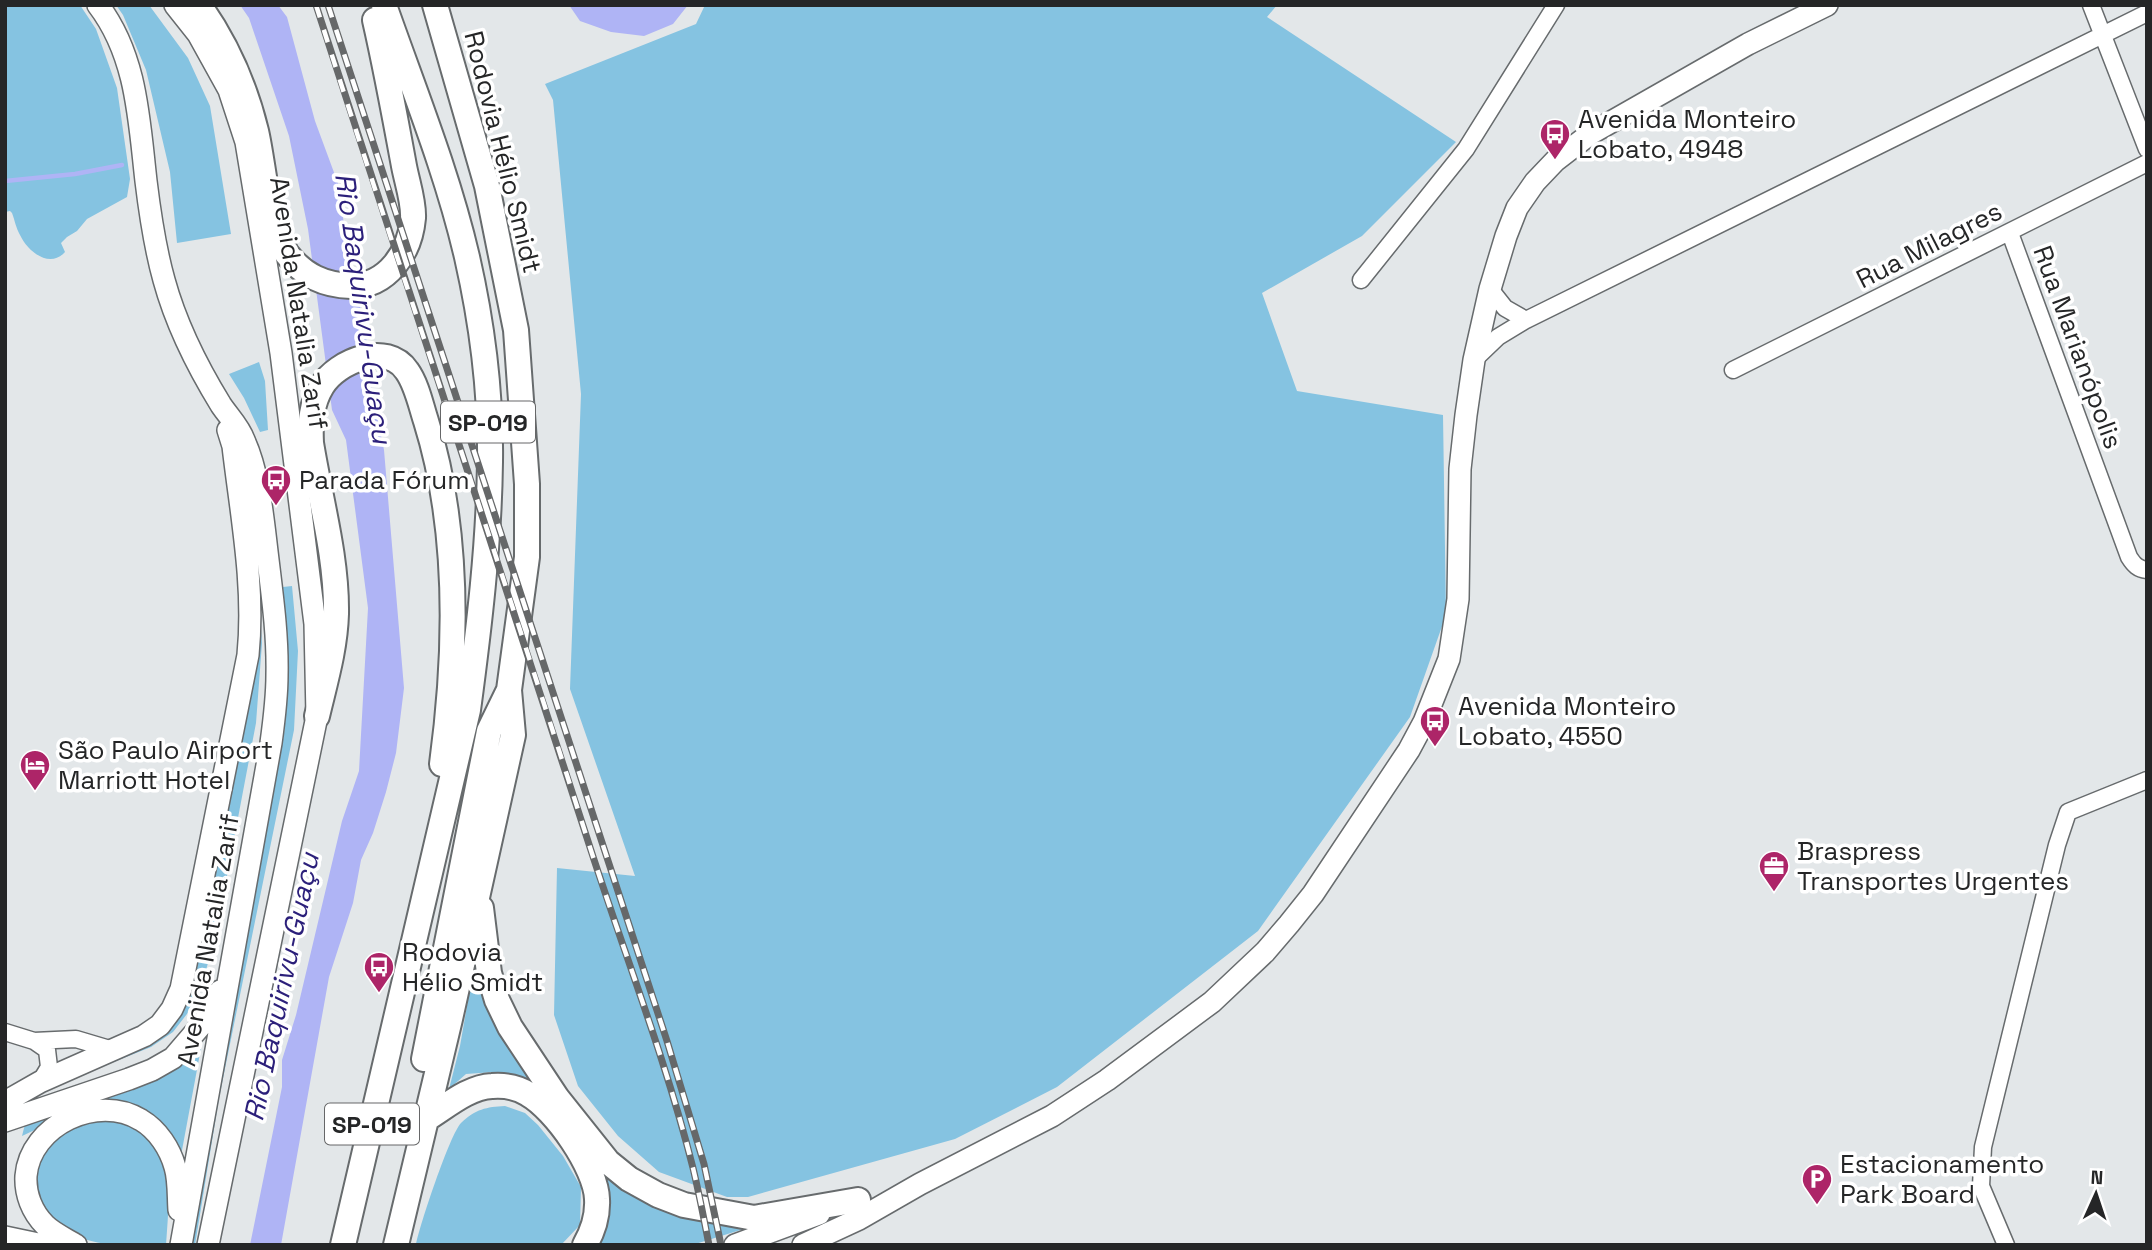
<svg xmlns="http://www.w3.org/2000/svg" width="2152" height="1250" font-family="'Space Grotesk',sans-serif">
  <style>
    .green { fill: #85c3e1 }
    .water { fill: #afb4f5 }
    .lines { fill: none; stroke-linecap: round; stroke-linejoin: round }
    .stream { stroke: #afb4f5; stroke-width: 4.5 }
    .minor-casing { stroke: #676b6d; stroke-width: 19 }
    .major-casing { stroke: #676b6d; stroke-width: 24 }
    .highway-casing { stroke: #676b6d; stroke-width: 28 }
    .minor { stroke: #fff; stroke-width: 16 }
    .major { stroke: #fff; stroke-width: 21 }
    .highway { stroke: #fff; stroke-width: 24 }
    .rail-casing { stroke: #666869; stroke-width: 7 }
    .rail { stroke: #fff; stroke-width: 4.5; stroke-dasharray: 13; stroke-linecap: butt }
    .labels { text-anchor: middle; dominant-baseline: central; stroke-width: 7; stroke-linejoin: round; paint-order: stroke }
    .shield { fill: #fff; stroke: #666768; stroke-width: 2 }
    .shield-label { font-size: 24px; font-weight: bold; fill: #252627 }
    .poi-label { font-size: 26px; fill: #252627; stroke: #fff; text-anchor: start }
    .street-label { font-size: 26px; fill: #252627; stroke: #fff }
    .water-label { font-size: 28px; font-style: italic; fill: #2b1f7a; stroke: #fff }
  </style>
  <rect width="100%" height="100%" fill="#e3e7e9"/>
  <!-- green -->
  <path class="green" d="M5,5H80L96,29L117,88L130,179L127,197L87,219L77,231L67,237L61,243L65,252C50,269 28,252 20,235C16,228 15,221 12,213L10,211L5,212Z
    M116,5H149L188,58L210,106L231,234L177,243L170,172L146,70L123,15Z
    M705,5H1277L1267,17L1456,142L1362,236L1262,293L1297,391L1443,415L1446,615L1410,717L1258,931L1057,1087L955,1139L748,1197H727L659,1172L618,1136L578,1086L554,1015L557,868L635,876L570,689L581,394L553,100L545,84L696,24Z
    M259,362L265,381L268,430L260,432L244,398L229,374Z
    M257,575L262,643L256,723L215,939L197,1001L173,1032L151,1047L17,1101L164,1025Z
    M292,586L298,651L294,730L219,1098L195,1245H186L284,734C290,684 288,636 283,587Z
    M475,960L617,1172L773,1220L692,1245H600L606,1227L608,1203L507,1075L494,1072L466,1074L449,1089L460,1046Z
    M197,1042L201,1048L180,1161L138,1111L41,1127L22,1136L25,1124L105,1099L158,1075Z
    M505,1106L525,1113L538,1125L563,1156L581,1187L580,1225L561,1245H416C419,1227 450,1134 461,1123C476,1109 486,1107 505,1106Z
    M101,1120C179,1123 170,1187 166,1245C136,1245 104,1248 76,1236C61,1229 36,1205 35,1189C33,1171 41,1147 56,1136C69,1125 85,1123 101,1120Z"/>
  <!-- water -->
  <path class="water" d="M240,5H278L287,17L315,121L339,186L347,249L366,333L370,381L384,450L404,688L396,753L386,792L373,833L361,860L353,903L329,977L281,1245H250L282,1087V1060L296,1015L342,821L359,771L368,608L346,440L332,410L308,229L289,136L249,18Z
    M569,5H688L673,24L644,36L611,32L580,21Z"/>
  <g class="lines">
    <!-- stream -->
    <path class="stream" d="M5,181L75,174L122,165"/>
    <!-- minor casing -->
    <g class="minor-casing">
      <path id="minor" d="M2091,5L2147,149
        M2010,233L2129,557C2134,565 2138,569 2147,570
        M1361,280L1466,149L1556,5
        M1490,289L1505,308L1526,320
        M1474,360L1498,337L1526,320L2147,13
        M1733,370L2147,163
        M5,1032L34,1041L47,1050L49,1067L40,1082
        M34,1041L76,1039L113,1050
        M2006,1245L1981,1186L1983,1147L2057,845L2068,812L2147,780"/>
    </g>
    <!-- major casing -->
    <g class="major-casing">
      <path id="major" d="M98,5C137,56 139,120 146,181C150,214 155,248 164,280C176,324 197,366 221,405C229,417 239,426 244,440C258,471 262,509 266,543C271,587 278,631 277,675C277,698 274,721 271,743L181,1245
        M175,5L198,34L229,90L246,142L281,353L315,624L317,716L208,1245
        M5,1102L40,1082L144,1036L160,1025L172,1009L181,989L248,655C255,586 241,515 233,446L228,430
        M5,1121L129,1079L152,1070L173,1058L204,1022L220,991
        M5,1237L43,1245
        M76,1245C66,1239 53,1233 45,1225C32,1212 25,1194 26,1176C30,1125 98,1093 141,1120C158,1130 170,1149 175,1167C179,1180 178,1196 179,1210
        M735,1245L819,1214
        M803,1245L859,1219L920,1184L1052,1116L1107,1080L1212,1002L1265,952L1289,924L1313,894L1409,750L1424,722L1449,659L1458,599L1460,469L1466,415L1474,360L1490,289L1506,236L1517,208L1535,182L1555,161L1590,134L1748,44L1827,5"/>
    </g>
    <!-- highway casing -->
    <g class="highway-casing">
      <path id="highway" d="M199,5C226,43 245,86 256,131C264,165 267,226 287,254C304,276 324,285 351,286C388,286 410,252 413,218C414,202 407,182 404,166C395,117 386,68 375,20
        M317,716C325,682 335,649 336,614C337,557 320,499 311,443C310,423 311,404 322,386C337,361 387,341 407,371C417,385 421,406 426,421C460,530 457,653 442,764
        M481,908L489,973L497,1000L510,1027L557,1098L608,1162L629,1179L658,1195L684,1205L754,1218L858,1200
        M424,1059L489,731L509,690
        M426,1119C446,1107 468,1087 492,1086C505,1085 517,1087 528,1094C555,1109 596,1168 597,1199C598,1216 593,1231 585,1245
        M343,1245L468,710C479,628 489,545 490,462C491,394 482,323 467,257C447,171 413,88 384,5
        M396,1245L450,1019L513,735L509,690L527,557V484L516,330L487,186L435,5"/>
    </g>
    <!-- minor -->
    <use href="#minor" class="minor"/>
    <!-- major -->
    <use href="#major" class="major"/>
    <!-- highway -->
    <use href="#highway" class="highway"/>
    <!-- rail casing -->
    <g class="rail-casing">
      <path id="rail" d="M316,5C404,284 499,560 587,838C622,948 665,1056 693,1168C699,1193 704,1219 709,1245
        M328,5L667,1041L704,1164L721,1245"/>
    </g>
    <!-- rail -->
    <use href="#rail" class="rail"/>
  </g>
  <!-- icons -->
  <defs>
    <g id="bus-pin" transform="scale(1.575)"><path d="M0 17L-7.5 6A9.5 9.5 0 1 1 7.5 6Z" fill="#ad2568" stroke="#fff"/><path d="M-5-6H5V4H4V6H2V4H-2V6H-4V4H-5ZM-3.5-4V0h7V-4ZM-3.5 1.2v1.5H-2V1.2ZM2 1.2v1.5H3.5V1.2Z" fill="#fff"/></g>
    <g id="hotel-pin" transform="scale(1.575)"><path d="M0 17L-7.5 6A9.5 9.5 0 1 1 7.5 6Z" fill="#ad2568" stroke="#fff"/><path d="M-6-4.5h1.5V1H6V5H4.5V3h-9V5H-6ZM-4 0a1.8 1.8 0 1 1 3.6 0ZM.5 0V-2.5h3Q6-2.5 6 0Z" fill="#fff"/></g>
    <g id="office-pin" transform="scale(1.575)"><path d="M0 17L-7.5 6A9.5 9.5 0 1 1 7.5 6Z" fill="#ad2568" stroke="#fff"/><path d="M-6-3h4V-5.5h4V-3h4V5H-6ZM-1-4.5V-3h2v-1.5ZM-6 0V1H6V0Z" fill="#fff"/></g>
    <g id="parking-pin" transform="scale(1.575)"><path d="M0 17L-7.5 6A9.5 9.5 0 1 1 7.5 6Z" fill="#ad2568" stroke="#fff"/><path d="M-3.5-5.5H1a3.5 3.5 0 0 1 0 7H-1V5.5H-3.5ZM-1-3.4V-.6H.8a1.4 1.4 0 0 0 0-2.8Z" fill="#fff"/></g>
  </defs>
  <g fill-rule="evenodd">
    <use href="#bus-pin" x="1555" y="134"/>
    <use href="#bus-pin" x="276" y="480"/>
    <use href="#bus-pin" x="1435" y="721"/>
    <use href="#hotel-pin" x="35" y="765"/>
    <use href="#office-pin" x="1774" y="866"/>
    <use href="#bus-pin" x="379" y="967"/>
    <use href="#parking-pin" x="1817" y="1179"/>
  </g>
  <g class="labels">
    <!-- shield labels -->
    <g class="shield">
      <rect x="441" y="401.5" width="94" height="41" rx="5"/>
      <rect x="325" y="1103.5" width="94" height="41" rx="5"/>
    </g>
    <g class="shield-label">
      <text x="488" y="422">SP-019</text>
      <text x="372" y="1124">SP-019</text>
    </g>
    <!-- poi labels -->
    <g class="poi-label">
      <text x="1578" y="119">Avenida Monteiro<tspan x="1578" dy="30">Lobato, 4948</tspan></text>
      <text x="299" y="480">Parada Fórum</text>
      <text x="1458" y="706">Avenida Monteiro<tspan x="1458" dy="30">Lobato, 4550</tspan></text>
      <text x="58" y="750">São Paulo Airport<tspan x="58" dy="30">Marriott Hotel</tspan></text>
      <text x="1797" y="851">Braspress<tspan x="1797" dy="30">Transportes Urgentes</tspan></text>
      <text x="402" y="952">Rodovia<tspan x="402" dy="30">Hélio Smidt</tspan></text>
      <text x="1840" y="1164">Estacionamento<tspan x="1840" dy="30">Park Board</tspan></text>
    </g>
    <!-- street labels -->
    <g class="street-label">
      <text transform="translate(503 152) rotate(76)">Rodovia Hélio Smidt</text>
      <text transform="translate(1929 245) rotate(-27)">Rua Milagres</text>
      <text transform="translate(299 303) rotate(81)">Avenida Natalia Zarif</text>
      <text transform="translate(2078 347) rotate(70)">Rua Marianópolis</text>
      <text transform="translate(208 940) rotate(-80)">Avenida Natalia Zarif</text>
    </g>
    <!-- water labels -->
    <g class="water-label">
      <text transform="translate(364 308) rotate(82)">Rio Baquirivu-Guaçu</text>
      <text transform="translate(281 987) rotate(-78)">Rio Baquirivu-Guaçu</text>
    </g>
  </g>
  <!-- border -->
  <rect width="2152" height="1250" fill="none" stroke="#252627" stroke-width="14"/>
  <!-- north arrow -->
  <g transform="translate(2096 1194) rotate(3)" stroke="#ffffff" stroke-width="5" paint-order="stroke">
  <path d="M0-5L12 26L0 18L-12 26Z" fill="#252627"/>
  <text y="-10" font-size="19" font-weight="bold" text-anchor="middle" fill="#252627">N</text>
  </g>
</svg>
